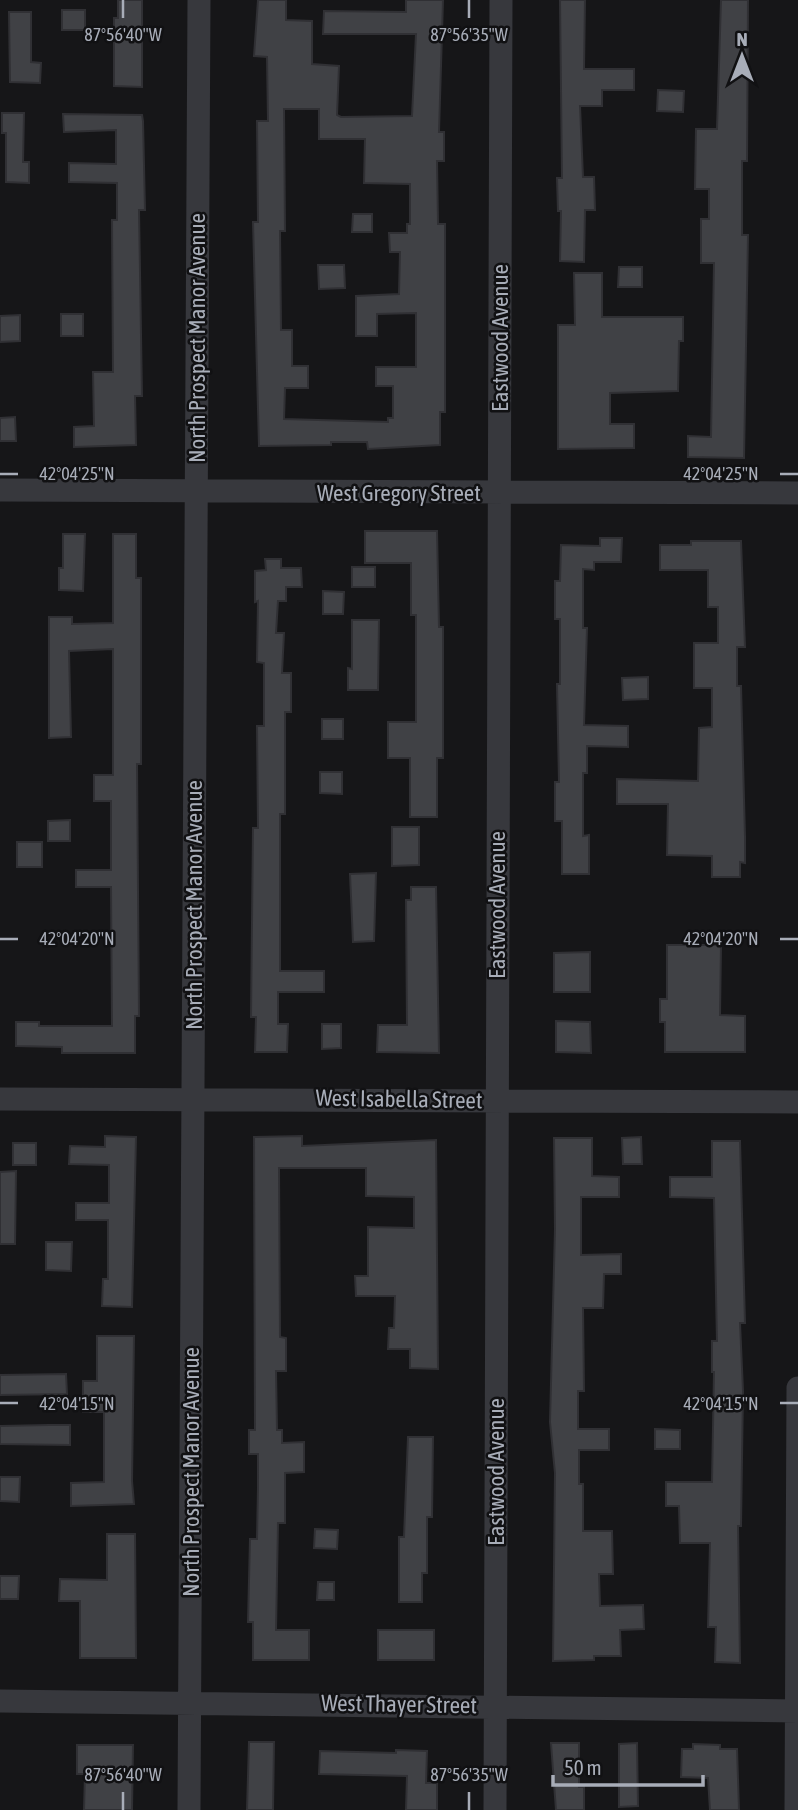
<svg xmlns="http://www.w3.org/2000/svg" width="798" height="1810" font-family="'Asap Condensed',sans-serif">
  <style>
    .building { fill: #404145; stroke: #303034; stroke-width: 2; fill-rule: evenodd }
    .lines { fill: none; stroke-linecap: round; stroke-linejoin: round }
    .minor { stroke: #37383d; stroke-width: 23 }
    .ticks { fill: none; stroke: #a8adb8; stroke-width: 2.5 }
    .labels { text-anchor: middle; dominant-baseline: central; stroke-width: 5; stroke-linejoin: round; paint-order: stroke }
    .street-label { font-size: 23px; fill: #a8adb8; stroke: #111113 }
    .ticks-label { font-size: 18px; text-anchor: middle; fill: #a8adb8; stroke: #111113; stroke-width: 5; stroke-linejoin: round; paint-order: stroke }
  </style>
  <rect width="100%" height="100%" fill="#161618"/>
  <!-- building -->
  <path class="building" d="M118,0H142V87L114,86V18H118Z
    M258,0H286V20L312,21V64L339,66L337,115L341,117L412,116L416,34H323L324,11L406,12V0H443L439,132H444V161H437L438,224H445V412H440V445L368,449L367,442H331V445L259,446L253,222H258L257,121H268L267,57L254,56ZM284,109H319V139H365L364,183L410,184V224H407V233H389L390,252H400L399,294L356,296V336H377V314L416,313V367H376V386H393V418H388V422L284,419L285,388H308V366H292V330H281L280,231H285Z
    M560,0H585L584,69H634V90H602V106H580L583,177H594L595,210H585L584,262L560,261L561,211H558L557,178H562Z
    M721,0H748L747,161H742V235H748L744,458L688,457V436L711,437L714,263H701V219H709V189H695L696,129H717Z
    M62,10H85V30H62Z
    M9,12H31V62L41,63L40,83L10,82Z
    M658,90L684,91L683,112L657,111Z
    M2,113H24L23,162H29V183L6,182V133H2Z
    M63,114L142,115L143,121L145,210H139L142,396H135L136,445L74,447V427L94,426L93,372H113L112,220H117V183L69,182V163L116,164V130L64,132Z
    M353,214H372V232H352Z
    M318,265H344L345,288L319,289Z
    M619,267H642V287H618Z
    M574,273H602V317H683V341H679L678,391L610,393V424H634V448L558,449V325H575Z
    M61,314H83V336H61Z
    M20,315V341L0,342V316Z
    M15,417L16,441H0V418Z
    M365,531H437L439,627H443V758H437V817H410V758H388V722H416V615H411V563H365Z
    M63,534H85L83,591L59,590V568H63Z
    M113,534H136V578H141V764H137L139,1016H135V1053H62V1047L16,1046V1022H39V1026H112L111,887H76V870H111V801H94V775H113V649L69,651L71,737L49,738V617H72V624L113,623Z
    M600,538H622L621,562H594V570L583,569V628H587L584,725L628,726V747L587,746V773H583V836L589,835V874H562V821H555V782H559L557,684H560V619H555V581H560L561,545L600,546Z
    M691,541H741L745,647H737V686H741L745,837V863L740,862V877H712V856L667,855L668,804H617V779L698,781L699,728L712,727V688H694V643H718V607H708V570H660V545H691Z
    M265,559H281V568H301L302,587H286V601H278L276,633H284L282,673H291V712H285V814H280V971H324V992H278V1024H288L287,1052H255L256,1017H251L253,828H258L257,726H264V663L257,662L258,601L255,602V571L266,570Z
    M352,567H375V587H352Z
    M323,591L344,592L343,614H323Z
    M352,620H379L378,690H348V668L352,669Z
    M648,677V699L623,700L622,678Z
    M322,719H343V739H322Z
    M320,772H342V794L320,793Z
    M70,820V841H48V821Z
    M392,827H419V865L392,866Z
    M17,842H42V867H17Z
    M376,873L374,941L353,942L350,874Z
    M411,887H436L439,1053L377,1052L378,1025H407L406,900H411Z
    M667,945H721L720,1015L745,1016V1052H665V1022H660V999H667Z
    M590,952V992H554V953Z
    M556,1021L590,1022L591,1053L556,1052Z
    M322,1024H341V1048L322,1049Z
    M105,1136L136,1137L132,1307L102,1306L103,1279H108V1220H76V1203H109V1165L69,1164L70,1146L105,1147Z
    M302,1136V1146L436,1140L438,1369L410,1368V1349H388L389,1328H394L395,1296H356L355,1276H368V1227L414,1228V1197L366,1196V1168H279L280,1337L286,1338V1371H276L277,1430H282V1443L304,1442V1472L285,1473V1523H278L276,1630H309V1660H253V1622H248L250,1539H257L258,1487V1454H249V1430H255L254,1137Z
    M641,1137L642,1164H623L622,1138Z
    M554,1138H592V1176L619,1177V1197H581V1255L621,1254V1274H604L603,1308H583L584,1391H578V1429H609V1450H579V1484H583V1531H612L613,1574H599L600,1606L643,1605L644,1629L620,1630L621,1656H594V1660L553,1661L555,1473L550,1422L555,1229Z
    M712,1141H740L745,1323H740L743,1391L741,1526H738L740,1663L715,1662L716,1627H708L710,1543H680L679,1506H666V1482H712L714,1372H712V1341H717L714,1198L670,1197V1177H712Z
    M13,1143H36V1165H13Z
    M16,1171L15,1244H0V1172Z
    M46,1242H72L71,1271L46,1270Z
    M97,1336H134L132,1481L134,1504L71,1506V1483L104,1482V1412H83V1381H97Z
    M66,1374L67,1394L0,1395V1375Z
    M49,1425H70V1445L0,1444V1426Z
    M655,1429L680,1430V1449H655Z
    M408,1437H433L432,1517H427V1573H422V1602H399V1537H404Z
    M0,1477H20L19,1502L0,1501Z
    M315,1529L338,1530L337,1549L314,1548Z
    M107,1534H135L136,1658H80V1601H59L60,1579L107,1580Z
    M0,1576H19L18,1599H0Z
    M318,1582H334V1600H317Z
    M378,1630H434V1660H378Z
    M249,1742H274L273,1810H247Z
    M551,1743H579V1787H584V1810H556Z
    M637,1743L638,1806L619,1807V1744Z
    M693,1744L720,1745V1749H737L739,1810H710L708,1778L681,1777L682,1749H693Z
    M77,1745H133L132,1810H84L85,1774H77Z
    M396,1750L427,1751L426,1783H437V1810H406L407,1776L319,1774L320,1751L396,1753Z"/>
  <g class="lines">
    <!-- minor -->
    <path class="minor" d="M0,490L798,493
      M0,1099L798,1102
      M0,1701L798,1711
      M189,1810L199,0
      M495,1810L501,0
      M796,1810L798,1388"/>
  </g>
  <!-- ticks -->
  <path class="ticks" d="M123,0V18M469,0V18M0,474H18M780,474H798M0,939H18M780,939H798M0,1403H18M780,1403H798M123,1792V1810M469,1792V1810"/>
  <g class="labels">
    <!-- street labels -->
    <g class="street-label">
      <text transform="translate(197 338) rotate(-90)">North Prospect Manor Avenue</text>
      <text transform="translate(500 338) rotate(-90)">Eastwood Avenue</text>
      <text x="399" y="493">West Gregory Street</text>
      <text transform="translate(194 905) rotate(-90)">North Prospect Manor Avenue</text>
      <text transform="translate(497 905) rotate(-90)">Eastwood Avenue</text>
      <text transform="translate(399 1099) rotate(1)">West Isabella Street</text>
      <text transform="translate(191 1472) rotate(-90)">North Prospect Manor Avenue</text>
      <text transform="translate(496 1472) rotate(-90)">Eastwood Avenue</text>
      <text transform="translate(399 1704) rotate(1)">West Thayer Street</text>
    </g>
  </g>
  <g class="ticks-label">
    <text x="123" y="41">87°56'40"W</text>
    <text x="469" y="41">87°56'35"W</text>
    <text x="77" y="480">42°04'25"N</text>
    <text x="721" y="480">42°04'25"N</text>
    <text x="77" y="945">42°04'20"N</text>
    <text x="721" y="945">42°04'20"N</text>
    <text x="77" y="1410">42°04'15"N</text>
    <text x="721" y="1410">42°04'15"N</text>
    <text x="123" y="1781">87°56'40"W</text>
    <text x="469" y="1781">87°56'35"W</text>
  </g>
  <!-- north arrow -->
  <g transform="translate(742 56)" stroke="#111113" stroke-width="5" paint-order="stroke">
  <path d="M0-5L12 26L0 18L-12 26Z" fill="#a8adb8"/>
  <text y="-10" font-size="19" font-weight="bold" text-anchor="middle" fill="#a8adb8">N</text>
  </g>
  <!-- scale -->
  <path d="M553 1775v10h150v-10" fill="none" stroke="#a8adb8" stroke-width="3.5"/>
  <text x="564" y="1775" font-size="21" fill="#a8adb8" stroke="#111113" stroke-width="5" paint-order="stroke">50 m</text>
</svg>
